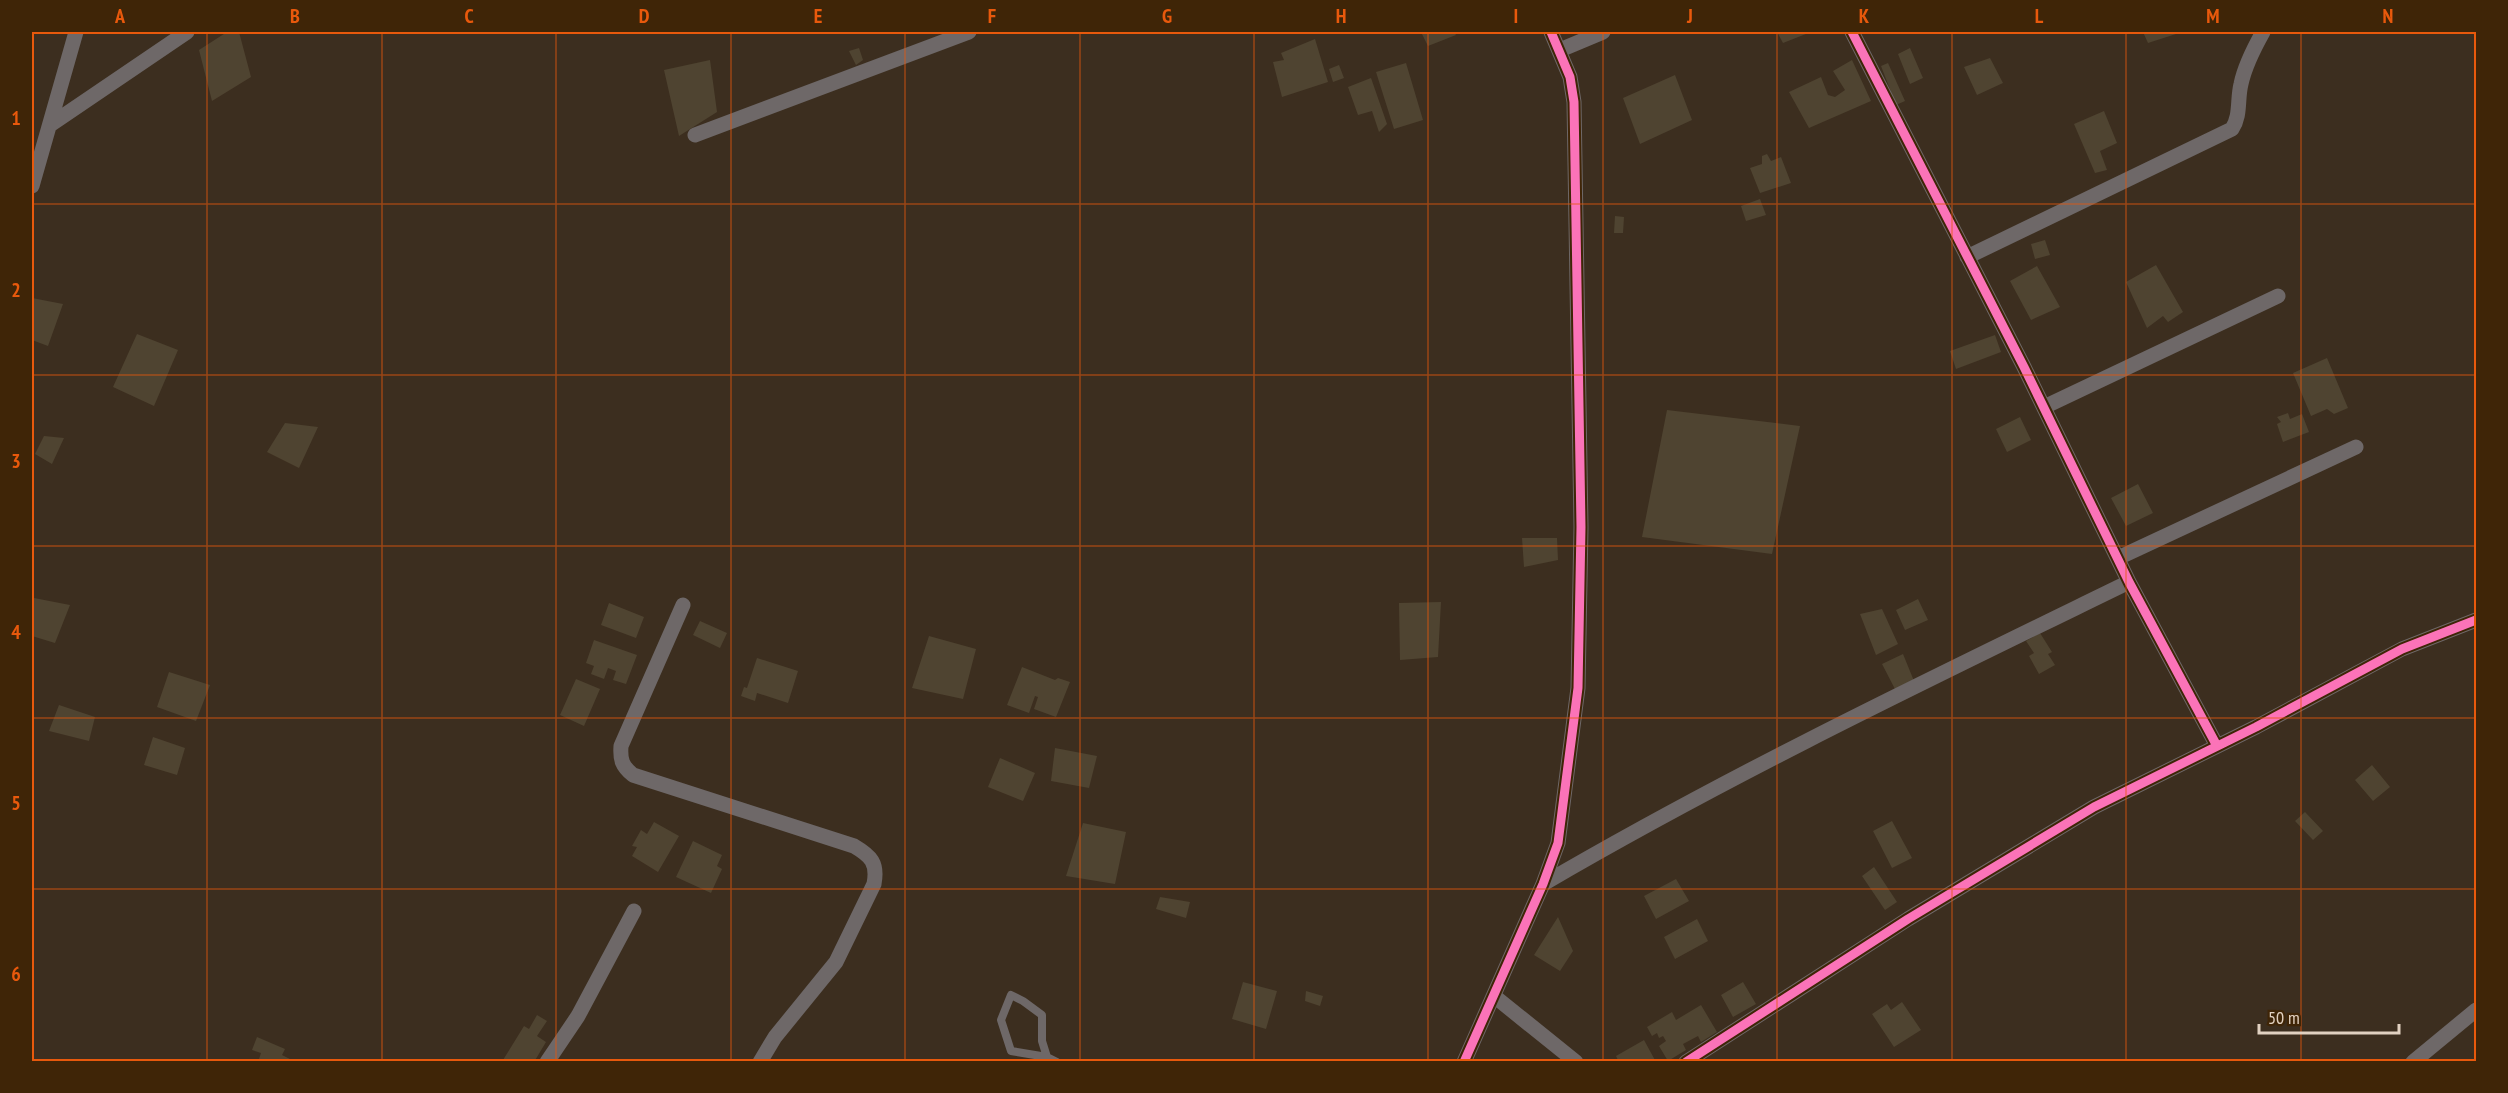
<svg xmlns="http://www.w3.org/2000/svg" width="2508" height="1093" font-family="'PT Sans Narrow',sans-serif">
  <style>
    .building { fill: #4f4431 }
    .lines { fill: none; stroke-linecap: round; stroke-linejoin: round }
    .service { stroke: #6e6868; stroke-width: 8 }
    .minor { stroke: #6e6868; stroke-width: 15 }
    .cycleway-casing { stroke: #3f2507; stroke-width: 13 }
    .cycleway { stroke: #fb73b8; stroke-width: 9 }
    .grid { fill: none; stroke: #e8590c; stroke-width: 1.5; stroke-opacity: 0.55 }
    .neatline { fill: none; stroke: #e8590c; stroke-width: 2 }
    .grid-label { font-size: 20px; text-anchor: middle; font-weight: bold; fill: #e8590c }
  </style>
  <rect width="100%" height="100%" fill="#3c2e1f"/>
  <!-- building -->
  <path class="building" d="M227,32H239L251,77L212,101L199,50Z
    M1421,32H1454L1456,35L1428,46Z
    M1777,32H1811L1783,43Z
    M2143,32H2175L2176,34L2148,43Z
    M1315,39L1328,82L1282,97L1273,62L1284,60L1281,53Z
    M859,48L863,60L856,65L849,51Z
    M1910,48L1923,78L1910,84L1898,54Z
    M1990,58L2003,83L1977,95L1964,67Z
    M710,60L717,112L679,136L664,70Z
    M1852,60L1871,101L1809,128L1789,92L1821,77L1828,95L1835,97L1845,90L1833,71Z
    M1406,63L1423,120L1394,129L1376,72Z
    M1888,63L1905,101L1896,105L1881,66Z
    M1339,65L1344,78L1333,82L1329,69Z
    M1675,75L1692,120L1640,144L1623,98Z
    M1371,78L1387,124L1379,132L1372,111L1358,115L1348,87Z
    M2104,111L2117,143L2100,151L2107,170L2095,173L2074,124Z
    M1767,154L1771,161L1781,157L1791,183L1760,193L1750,168L1762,164V156Z
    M1760,199L1766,215L1746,221L1741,206Z
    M1615,216L1624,217L1623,233H1614Z
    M2045,240L2050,255L2035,259L2031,244Z
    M2156,265L2183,312L2168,322L2163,316L2147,328L2126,282Z
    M2037,266L2060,307L2031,320L2010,281Z
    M32,298L63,304L48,346L32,340Z
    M137,334L178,350L154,406L113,387Z
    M1995,335L2001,352L1956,369L1950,351Z
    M2327,358L2348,408L2334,414L2327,409L2311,416L2293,373Z
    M1667,410L1800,426L1772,554L1642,537Z
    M2288,413L2290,419L2302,414L2309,432L2283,442L2277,424L2281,422L2277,417Z
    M2020,417L2031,440L2007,452L1996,429Z
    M285,423L318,427L299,468L267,452Z
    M44,436L64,438L52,464L35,454Z
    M2138,484L2153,513L2126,526L2111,498Z
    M1522,538H1557L1558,560L1524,567Z
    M34,598L70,605L55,643L32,636V604Z
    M1918,599L1928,620L1905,630L1896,610Z
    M1441,602L1438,657L1400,660L1399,603Z
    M609,603L644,617L636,638L601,625Z
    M1882,609L1898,644L1876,655L1860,614Z
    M700,621L727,633L720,648L693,635Z
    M2040,633L2052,652L2048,654L2055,665L2039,674L2029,656L2034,653L2026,641Z
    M929,636L976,649L963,699L912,688Z
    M594,640L637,655L626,684L613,680L616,671L608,668L604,679L591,674L594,666L586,663Z
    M1903,654L1914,681L1896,691L1882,664Z
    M757,658L798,671L788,703L757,693L755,701L741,696L744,687L747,688Z
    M1022,667L1055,680L1058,678L1070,682L1056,717L1034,709L1038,697L1035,696L1029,713L1007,705Z
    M169,672L210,685L196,721L157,707Z
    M576,679L600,689L584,726L560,715Z
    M59,705L95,717L89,741L49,731Z
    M153,737L185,748L177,775L144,765Z
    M1055,748L1097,756L1089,788L1051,781Z
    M1000,758L1035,773L1023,801L988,787Z
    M2372,765L2390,787L2373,801L2355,780Z
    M2305,812L2323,831L2313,840L2295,821Z
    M1892,821L1912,858L1892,868L1873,831Z
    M654,822L679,836L658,872L632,856L637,847L632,846L641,830L647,834Z
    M1083,823L1126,832L1115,884L1066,876Z
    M693,841L722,855L717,866L722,869L711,893L676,877Z
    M1874,867L1897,902L1885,910L1862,876Z
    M1676,879L1689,901L1656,919L1644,896Z
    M1160,897L1190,902L1186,918L1156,909Z
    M1558,917L1573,951L1560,971L1534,955Z
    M1697,919L1708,941L1675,959L1664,937Z
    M1243,982L1277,991L1266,1029L1232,1019Z
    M1743,982L1756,1004L1733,1017L1721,995Z
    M1306,991L1323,996L1320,1006L1305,1001Z
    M1902,1002L1921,1030L1894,1047L1872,1014L1887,1004L1891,1010Z
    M1701,1005L1717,1032L1701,1042L1698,1036L1683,1044L1686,1050L1668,1061L1659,1046L1666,1041L1663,1036L1659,1038L1657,1033L1652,1036L1647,1027L1672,1012L1676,1020Z
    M537,1015L547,1021L537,1036L546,1042L534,1062L503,1060L524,1026L529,1029Z
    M257,1037L285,1049L282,1055L296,1062H258L261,1053L252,1050Z
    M1644,1040L1656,1062H1619L1616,1056Z"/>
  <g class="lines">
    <!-- service -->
    <path class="service" d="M1047,1057L1042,1041V1015L1023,1001L1011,995L1001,1020L1011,1051L1047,1057L1057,1062"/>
    <!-- minor -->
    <path class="minor" d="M1852,32L2024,367L2129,582L2217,746
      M1560,50L1603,32
      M50,125L187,32
      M695,135L969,32
      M32,186L76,32
      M1967,257L2232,129C2241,115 2237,100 2241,84C2245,65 2254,48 2263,32
      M2044,407L2278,296
      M2118,558L2356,447
      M683,605L621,746C620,760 622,766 633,775L854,846C871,856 878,863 874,884L836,962L775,1037L760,1062
      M1543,884C1733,773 1932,678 2129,582
      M1494,996L1576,1062
      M547,1062L578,1016L634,911
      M1464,1062L1543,884L1558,843L1578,688L1581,527L1574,102L1570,77L1551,32
      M1686,1062L1908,919L2094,807L2256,727L2402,649L2476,620
      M2413,1062L2476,1010"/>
    <!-- cycleway casing -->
    <g class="cycleway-casing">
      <path id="cycleway" d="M1852,32L2024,367L2129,582L2217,746
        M1464,1062L1543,884L1558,843L1578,688L1581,527L1574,102L1570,77L1551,32
        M1686,1062L1908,919L2094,807L2256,727L2402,649L2476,620"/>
    </g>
    <!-- cycleway -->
    <use href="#cycleway" class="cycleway"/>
  </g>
  <!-- grid -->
  <path class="grid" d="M207,32V1062M382,32V1062M556,32V1062M731,32V1062M905,32V1062M1080,32V1062M1254,32V1062M1428,32V1062M1603,32V1062M1777,32V1062M1952,32V1062M2126,32V1062M2301,32V1062M32,204H2476M32,375H2476M32,546H2476M32,718H2476M32,889H2476"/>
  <!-- border -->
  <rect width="2508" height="1093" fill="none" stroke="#3f2507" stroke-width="66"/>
  <!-- scale -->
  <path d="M2259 1024v9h140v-9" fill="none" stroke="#e1d1c1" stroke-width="3"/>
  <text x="2268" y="1024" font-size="18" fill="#e1d1c1" stroke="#3f2507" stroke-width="4.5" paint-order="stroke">50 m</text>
  <rect x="33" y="33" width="2442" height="1027" class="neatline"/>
  <g class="grid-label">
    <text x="120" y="23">A</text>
    <text x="295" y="23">B</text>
    <text x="469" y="23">C</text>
    <text x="644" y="23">D</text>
    <text x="818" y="23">E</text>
    <text x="992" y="23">F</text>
    <text x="1167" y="23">G</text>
    <text x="1341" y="23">H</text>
    <text x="1516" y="23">I</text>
    <text x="1690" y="23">J</text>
    <text x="1864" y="23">K</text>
    <text x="2039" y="23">L</text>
    <text x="2213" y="23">M</text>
    <text x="2388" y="23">N</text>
    <text x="16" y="125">1</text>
    <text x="16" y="297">2</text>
    <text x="16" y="468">3</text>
    <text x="16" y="639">4</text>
    <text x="16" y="810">5</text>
    <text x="16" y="981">6</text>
  </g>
</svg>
